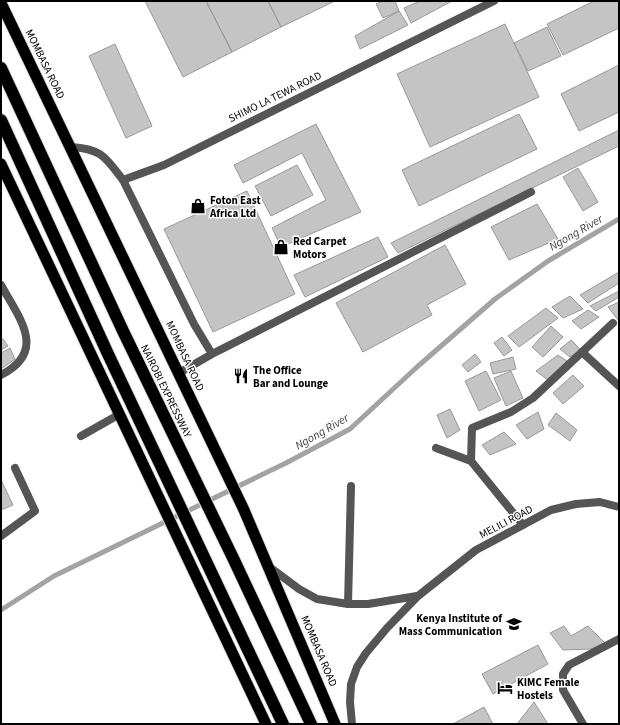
<svg xmlns="http://www.w3.org/2000/svg" width="620" height="725" font-family="'Source Sans 3',sans-serif">
  <style>
    .lines { fill: none; stroke-linecap: round; stroke-linejoin: round }
    .stream { stroke: #a3a3a3; stroke-width: 5 }
    .building { fill: #c4c4c4; stroke: #999 }
    .trunk-casing { stroke: #dbdbdb; stroke-width: 13 }
    .motorway-casing { stroke: #dbdbdb; stroke-width: 14 }
    .service { stroke: #555; stroke-width: 8 }
    .minor { stroke: #555; stroke-width: 8 }
    .trunk { stroke: #000; stroke-width: 11 }
    .motorway { stroke: #000; stroke-width: 12 }
    .labels { text-anchor: middle; dominant-baseline: central; stroke-width: 3; stroke-linejoin: round; paint-order: stroke }
    .street-label { font-size: 11px; fill: #000; stroke: #fff }
    .poi-label { font-size: 11px; font-weight: bold; fill: #000; stroke: #fff; text-anchor: start }
    .water-label { font-size: 12px; font-style: italic; fill: #444; stroke: #fff }
  </style>
  <rect width="100%" height="100%" fill="#fff"/>
  <g class="lines">
    <!-- stream -->
    <path class="stream" d="M1,610L54,576L286,463L350,429L417,367L495,299L548,261L619,219"/>
  </g>
  <!-- building -->
  <path class="building" d="M145,1H206L232,52L183,77Z
    M206,1H268L281,27L232,52Z
    M268,1H335L281,27Z
    M382,1H395L399,11L383,18L376,4Z
    M420,1H452L411,23L404,8Z
    M594,1H619V28L563,55L547,24Z
    M399,11L408,25L360,49L355,36Z
    M505,24L539,97L430,147L397,74Z
    M547,27L561,56L528,71L514,43Z
    M115,44L152,126L126,138L89,56Z
    M619,65V112L579,131L561,94Z
    M519,114L537,149L419,206L402,170Z
    M316,124L361,212L281,247L272,228L326,200L302,153L243,183L234,165Z
    M619,130V146L398,253L391,243Z
    M297,165L313,195L271,216L255,186Z
    M578,168L598,202L583,211L563,177Z
    M247,191L295,294L213,332L164,229Z
    M537,204L558,239L509,260L491,227Z
    M378,237L388,257L305,297L294,275Z
    M445,245L466,284L427,305L432,315L363,352L336,303Z
    M619,272V283L588,303L580,295Z
    M619,291V297L596,311L590,306Z
    M570,296L583,309L563,318L552,307Z
    M619,302V319L618,320L608,307Z
    M546,308L558,318L519,347L508,336Z
    M588,310L599,317L581,329L572,321Z
    M551,326L563,337L543,357L532,347Z
    M502,337L512,350L504,356L494,343Z
    M3,339L8,346L1,350V340Z
    M571,340L581,350L570,357L560,349Z
    M10,348L15,359L1,369V353Z
    M475,354L481,362L468,372L462,365Z
    M558,355L567,361L549,381L536,371Z
    M513,357L516,369L493,374L490,363Z
    M486,371L501,400L479,411L465,381Z
    M511,371L523,398L506,406L494,378Z
    M573,375L584,386L563,404L553,393Z
    M450,409L460,430L447,438L437,415Z
    M538,412L544,429L527,439L516,425Z
    M556,413L577,430L570,441L548,425Z
    M504,432L516,444L490,455L482,445Z
    M1,480L13,505L1,510Z
    M564,626L571,636L588,626L605,643L591,649L563,650L550,633Z
    M538,645L548,664L493,694L482,674Z
    M534,702L548,724H517Z
    M484,707L493,724H453Z"/>
  <g class="lines">
    <!-- trunk casing -->
    <g class="trunk-casing">
      <path id="trunk" d="M1,3L244,510L335,724
        M1,164L266,724"/>
    </g>
    <!-- motorway casing -->
    <g class="motorway-casing">
      <path id="motorway" d="M1,68L123,331L234,560L311,724
        M1,120L108,354L283,724"/>
    </g>
    <!-- service -->
    <path class="service" d="M123,180L194,324L212,354L531,192
      M582,352L619,386
      M179,373L212,354
      M81,436L120,414
      M436,448L471,461
      M523,525L471,461L472,428L511,412L533,398L613,323
      M1,536L35,511L15,468
      M348,604L351,486
      M583,724L563,690V674L569,665L619,639"/>
    <!-- minor -->
    <path class="minor" d="M71,147C102,149 105,157 123,180L164,165L494,1
      M1,285C19,318 48,351 1,375
      M268,566L299,589L317,599L348,604H368L417,596
      M352,724L350,702L351,684L357,667L366,653L387,628L418,596L476,550L551,510L576,504L600,502L619,507"/>
    <!-- trunk -->
    <use href="#trunk" class="trunk"/>
    <!-- motorway -->
    <use href="#motorway" class="motorway"/>
  </g>
  <!-- icons -->
  <defs>
    <g id="shop-bare" transform="scale(1.2)"><path d="M-5-2.5h2.3a2.7 3.5 0 0 1 5.4 0H5L5.5 6h-11ZM-1.5-2.5h3a1.5 2.3 0 0 0-3 0Z" fill="#000" stroke="#fff" stroke-width="2.5" paint-order="stroke"/></g>
    <g id="restaurant-bare" transform="scale(1.2)"><path d="M-5-6h1v4h1v-4h1v4h1v-4h1v5L-1.5 .5V6h-2V.5L-5-1ZM5-6V6H3V1.5H1.5Q1.5-4 5-6Z" fill="#000" stroke="#fff" stroke-width="2.5" paint-order="stroke"/></g>
    <g id="university-bare" transform="scale(1.2)"><path d="M0-5L7-2L0 1L-7-2ZM-4 1L0 2.5L4 1V4Q0 6-4 4Z" fill="#000" stroke="#fff" stroke-width="2.5" paint-order="stroke"/></g>
    <g id="hotel-bare" transform="scale(1.2)"><path d="M-6-4.5h1.5V1H6V5H4.5V3h-9V5H-6ZM-4 0a1.8 1.8 0 1 1 3.6 0ZM.5 0V-2.5h3Q6-2.5 6 0Z" fill="#000" stroke="#fff" stroke-width="2.5" paint-order="stroke"/></g>
  </defs>
  <g fill-rule="evenodd">
    <use href="#shop-bare" x="198" y="206"/>
    <use href="#shop-bare" x="281" y="247"/>
    <use href="#restaurant-bare" x="241" y="376"/>
    <use href="#university-bare" x="514" y="624"/>
    <use href="#hotel-bare" x="505" y="688"/>
  </g>
  <g class="labels">
    <!-- street labels -->
    <g class="street-label">
      <text transform="translate(45 64) rotate(64)">MOMBASA ROAD</text>
      <text transform="translate(275 97) rotate(-26)">SHIMO LA TEWA ROAD</text>
      <text transform="translate(185 356) rotate(65)">MOMBASA ROAD</text>
      <text transform="translate(166 391) rotate(64)">NAIROBI EXPRESSWAY</text>
      <text transform="translate(506 522) rotate(-28)">MELILI ROAD</text>
      <text transform="translate(319 651) rotate(67)">MOMBASA ROAD</text>
    </g>
    <!-- poi labels -->
    <g class="poi-label">
      <text x="210" y="200">Foton East<tspan x="210" dy="13">Africa Ltd</tspan></text>
      <text x="293" y="241">Red Carpet<tspan x="293" dy="13">Motors</tspan></text>
      <text x="253" y="370">The Office<tspan x="253" dy="13">Bar and Lounge</tspan></text>
      <text x="502" y="618" text-anchor="end">Kenya Institute of<tspan x="502" dy="13">Mass Communication</tspan></text>
      <text x="517" y="682">KIMC Female<tspan x="517" dy="13">Hostels</tspan></text>
    </g>
    <!-- water labels -->
    <g class="water-label">
      <text transform="translate(576 233) rotate(-30)">Ngong River</text>
      <text transform="translate(322 432) rotate(-30)">Ngong River</text>
    </g>
  </g>
  <!-- border -->
  <rect width="620" height="725" fill="none" stroke="#000000" stroke-width="4"/>
</svg>
